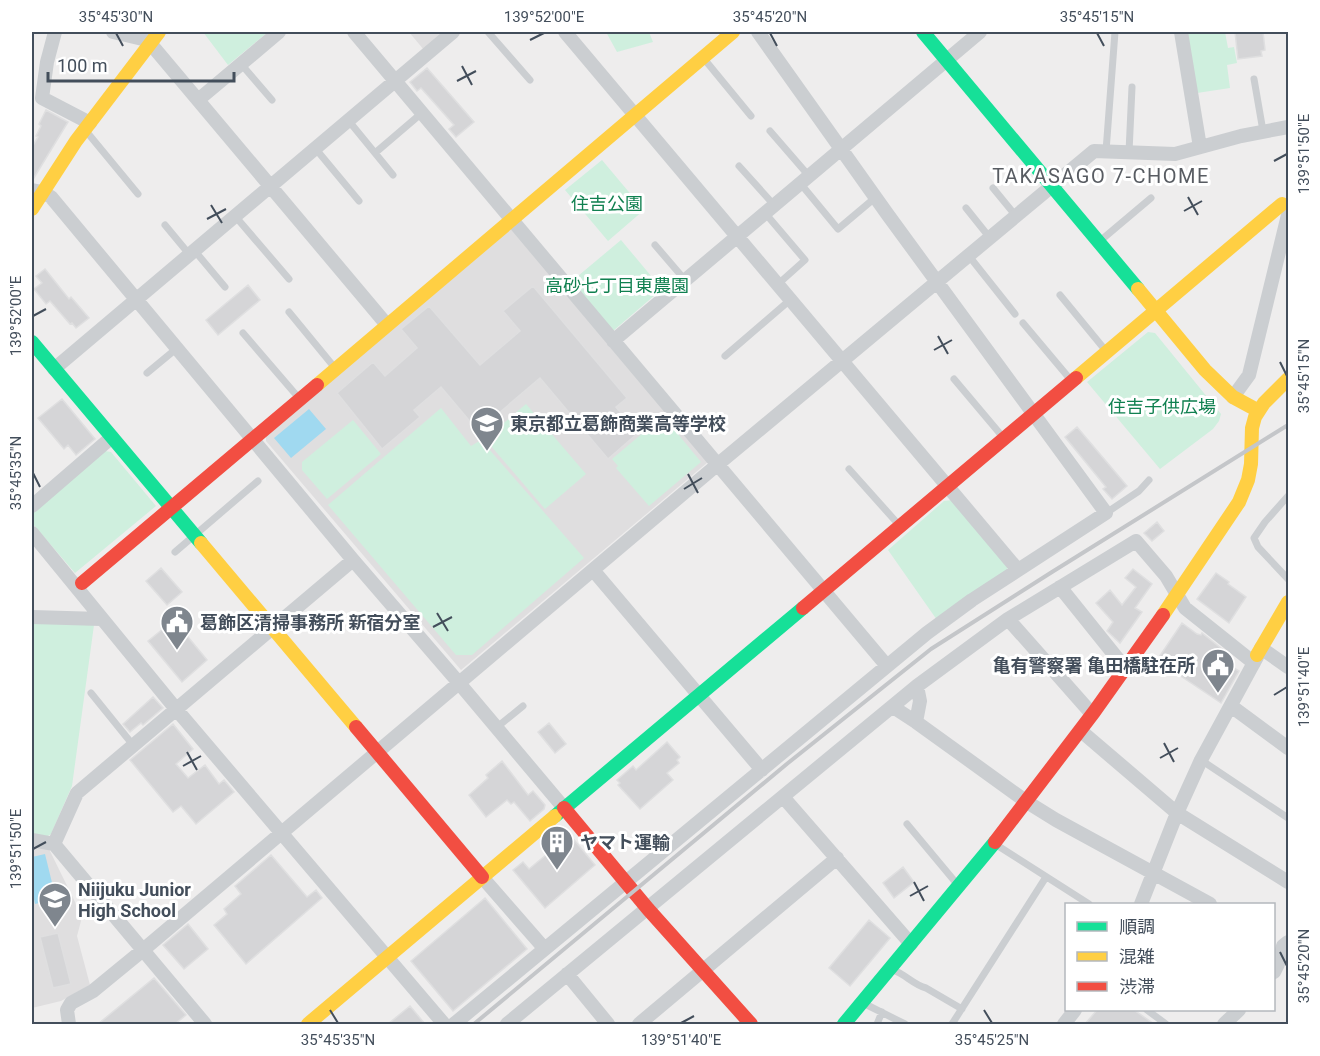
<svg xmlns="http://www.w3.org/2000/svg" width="1320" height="1056" font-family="Roboto,'Noto Sans JP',sans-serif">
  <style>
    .education { fill: #dfdedf }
    .green { fill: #cfefde }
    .water { fill: #a0d9f0 }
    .building { fill: #d5d5d7; stroke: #dfdfe0; stroke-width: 1.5 }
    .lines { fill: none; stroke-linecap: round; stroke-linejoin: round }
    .lane { stroke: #cbced1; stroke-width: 7 }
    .street { stroke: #cbced1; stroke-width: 14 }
    .fast { stroke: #16e098; stroke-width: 14 }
    .slow { stroke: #ffcf43; stroke-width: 14 }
    .jam { stroke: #f24e42; stroke-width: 14 }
    .rail { stroke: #c4c6c9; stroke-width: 4 }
    .ticks { fill: none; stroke: #434e5b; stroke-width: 2 }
    .labels { text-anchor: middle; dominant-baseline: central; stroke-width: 6; stroke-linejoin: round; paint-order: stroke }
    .park-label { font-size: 18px; fill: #108050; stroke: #fff }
    .poi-label { font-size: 18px; font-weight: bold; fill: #434e5b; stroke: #fff; text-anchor: start }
    .neighbourhood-label { font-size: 20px; letter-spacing: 1.5px; fill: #585c62; stroke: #fff }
    .neatline { fill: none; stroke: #434e5b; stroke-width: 2 }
    .ticks-label { font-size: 15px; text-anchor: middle; fill: #434e5b }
  </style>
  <rect width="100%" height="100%" fill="#eeeded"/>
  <!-- education -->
  <path class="education" d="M409,32H446L424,50Z
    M512,228L708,462L461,670L266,441V436Z
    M32,844L49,849L75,902L81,921L77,936L90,985L61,1001L32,1008Z"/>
  <!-- green -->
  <path class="green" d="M203,32H202H268L228,65Z
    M606,32H649L653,42L617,52Z
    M1186,32H1225L1228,48L1234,47L1237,63L1227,65L1230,88L1197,93Z
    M602,160L644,210L608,241L565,190Z
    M621,240L662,289L613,331L572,281Z
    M1148,332L1155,333L1221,414L1219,421L1213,429L1160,469L1087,382Z
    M526,404L586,474L545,509L485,439Z
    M441,408L471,446L481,440L584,558L472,655H456L328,505Z
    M663,416L701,462L649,506L616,468L618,466L612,459Z
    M353,420L381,454L327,499L302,470V462Z
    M105,451L111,452L156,506L75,573L32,523V510Z
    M953,500L1008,566L1007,570L937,620L888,550L944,501Z
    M32,623L94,625L72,786L51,834L45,838L32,836Z"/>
  <!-- water -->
  <path class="water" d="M309,409L326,429L291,458L274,438Z
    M45,854L56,899L35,904L32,889V857Z"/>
  <!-- building -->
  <path class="building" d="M1235,32H1263L1265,50L1261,51L1262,56L1238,59Z
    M427,68L474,122L456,137L449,129L454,125L421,88L417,91L410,82Z
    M46,110L68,122L32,181V147L38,137L36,136L41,126L39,124Z
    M45,269L69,299L71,297L89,318L76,328L72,323L70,324L50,301L46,304L34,289L42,283L36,276Z
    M248,285L260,300L218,335L206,320Z
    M533,286L627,398L616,407L638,433L608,459L540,378L478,431L441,387L414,410L420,417L382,449L337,393L373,362L385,376L417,348L401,329L429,306L480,365L520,331L503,311Z
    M62,399L95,439L76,455L68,445L64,449L38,418Z
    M1077,427L1127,486L1112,499L1103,489L1106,487L1065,437Z
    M1157,522L1164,531L1152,541L1144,533Z
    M161,568L182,592L167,605L146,581Z
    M1133,569L1152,584L1135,608L1142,612L1120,643L1107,631L1113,622L1096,603L1110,590L1122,605L1136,587L1125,578Z
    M1216,573L1229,582L1228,584L1246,597L1229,623L1197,599Z
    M174,620L207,660L182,682L148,641Z
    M1182,623L1197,634L1201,635L1202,633L1232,657L1227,664L1239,671L1221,703L1157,660Z
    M153,697L163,708L143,725L141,723L130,732L123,724Z
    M549,723L566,744L555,753L538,732Z
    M173,724L193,749L176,764L188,778L205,765L219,784L224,780L234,792L196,824L181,806L173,812L130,760Z
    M667,742L680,757L677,760L679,763L667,773L673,780L640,809L618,785L620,783L617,780L633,766L636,770Z
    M502,761L528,795L533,791L545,805L544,809L530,821L514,802L511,804L507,800L486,817L469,795L488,778L486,775Z
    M570,835L595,865L545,908L513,870L523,862L529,869Z
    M271,855L307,897L316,890L322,898L246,964L214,925L227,914L224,909L241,894L235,886Z
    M903,867L914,882L894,898L883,883Z
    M485,898L527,949L453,1011L411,961Z
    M869,920L890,938L850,986L829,968Z
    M188,924L208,949L184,969L163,945Z
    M58,933L71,984L53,988L40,937Z
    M154,978L186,1015L175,1024H98Z
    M410,1006L425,1024H388Z
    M1097,1010H1134L1154,1024H1085Z"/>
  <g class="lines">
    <!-- lane -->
    <path class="lane" d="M488,32L530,80
      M705,60L751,116
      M241,64L272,100
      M1254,79L1263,131
      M348,120L393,175
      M86,131L138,194
      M770,131L809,176
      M315,148L359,201
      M1106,151L1115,32
      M1129,152L1132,87
      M375,153L423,112
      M739,166L774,205
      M800,183L838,229L876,197
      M993,188L1016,216
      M966,208L990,238
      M765,213L805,260L777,285
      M235,216L289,279
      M165,225L189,254
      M1100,241L1151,198
      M655,245L685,280
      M194,250L225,287
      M969,256L1015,314
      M1060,295L1106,351
      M289,312L335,368
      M1023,323L1070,379
      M243,333L298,397
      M725,356L790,300
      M147,373L176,349
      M954,379L1002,436
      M849,469L899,525
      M1288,496L1265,522L1254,538L1258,547L1288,579
      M1106,513L1139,491L1149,480
      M175,552L258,481
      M91,693L133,745
      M496,728L523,706
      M1201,760L1288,818
      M907,824L957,884
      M995,844L1089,904
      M893,970C905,974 914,985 926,988L962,1009
      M865,1004L905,1024
      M1147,1010L1166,1024
      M877,1024L882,1012
      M952,1024L1046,877"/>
    <!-- street -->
    <path class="street" d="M55,32L47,62L42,98L90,123
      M113,32L151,41
      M354,32L887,666
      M565,32L1018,570
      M1181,32L1200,147
      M150,43L387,325
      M198,100L279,32
      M32,190L42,192L51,197L353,560L459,683L564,808
      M613,341L980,32
      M54,369L453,32
      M1233,397L1249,375L1288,215
      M32,506L112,437
      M32,533L176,709L444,1024
      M593,570L762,770
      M1060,587L1125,668
      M32,617L101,619
      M1008,619L1092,714
      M1261,648L1288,667
      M1231,706L1288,748
      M893,707L916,722L1027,802L1056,820L1210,904
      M916,722L920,701L917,686
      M1081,731L1177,813L1288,882
      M784,798L911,944
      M32,840L54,844L205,1024
      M54,844L77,793L353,560
      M482,877L544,948
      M1141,904L1177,813L1201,760L1257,657
      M1274,972L1278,964L1283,946L1288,942
      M567,974L608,1024
      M69,1024L67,1010L71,1003L93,991L143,950L717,465L1094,151L1175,154L1241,136L1288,127
      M454,1024L927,633L972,600L1106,513L888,215L758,32
      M507,1024L917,686L1008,619L1136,541L1166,576L1185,608L1254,663
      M639,1024L837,858
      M1064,1024L1075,1010
      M1224,1024L1239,1010"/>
    <!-- fast -->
    <path class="fast" d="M923,32L1138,289
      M32,342L201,543
      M555,816L803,608
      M844,1024L995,842"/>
    <!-- slow -->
    <path class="slow" d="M32,209L76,141L159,32
      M1138,289L1205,370L1233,397L1257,410
      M1076,378L1282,204
      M317,385L733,32
      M201,543L356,727
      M1163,615L1239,502L1248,480L1251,464L1252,428L1255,417L1264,403L1288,379
      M1257,655L1288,602
      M308,1024L555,816"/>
    <!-- jam -->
    <path class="jam" d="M82,583L317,385
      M803,608L1076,378
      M356,727L482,877
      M564,808L648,909L751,1024
      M995,842L1094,712L1163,615"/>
    <!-- rail -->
    <path class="rail" d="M474,1024L788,763L931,649L1052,572L1288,425"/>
  </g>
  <!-- ticks -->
  <path class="ticks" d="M116,33L123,46M770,33L777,46M1097,33L1104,46M530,40L544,33M462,66L472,85M457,81L476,71M1274,161L1287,154M1188,197L1198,215M211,205L222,223M1184,211L1202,201M207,219L226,209M33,316L46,309M938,336L948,354M934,350L952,340M1280,362L1287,376M33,473L40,487M688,474L698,493M684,489L702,478M437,613L448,631M433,627L452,617M1274,695L1287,687M1164,743L1174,762M187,752L197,770M1160,758L1178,748M183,766L201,756M33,849L46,842M914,882L924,901M910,896L928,886M1280,952L1287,966M330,1010L338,1023M984,1010L992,1023M681,1023L694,1016"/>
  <!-- icons -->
  <defs>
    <g id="school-pin" transform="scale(1.725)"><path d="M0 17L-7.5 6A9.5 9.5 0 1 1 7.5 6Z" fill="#7f868e" stroke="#fff"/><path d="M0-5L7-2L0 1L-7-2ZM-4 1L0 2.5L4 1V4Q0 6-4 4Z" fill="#fff"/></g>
    <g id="civic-pin" transform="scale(1.725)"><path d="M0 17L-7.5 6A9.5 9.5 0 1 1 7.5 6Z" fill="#7f868e" stroke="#fff"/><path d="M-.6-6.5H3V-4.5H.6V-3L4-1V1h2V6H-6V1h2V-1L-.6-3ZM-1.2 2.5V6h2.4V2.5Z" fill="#fff"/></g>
    <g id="building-pin" transform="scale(1.725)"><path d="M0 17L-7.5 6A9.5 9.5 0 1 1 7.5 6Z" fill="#7f868e" stroke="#fff"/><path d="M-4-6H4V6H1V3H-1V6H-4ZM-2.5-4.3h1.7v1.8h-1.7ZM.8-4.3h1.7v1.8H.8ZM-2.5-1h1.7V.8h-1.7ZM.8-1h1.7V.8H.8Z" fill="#fff"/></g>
  </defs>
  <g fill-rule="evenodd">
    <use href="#school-pin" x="487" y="423"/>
    <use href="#civic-pin" x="177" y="622"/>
    <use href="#civic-pin" x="1218" y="665"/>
    <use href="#building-pin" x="557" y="842"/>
    <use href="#school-pin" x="55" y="899"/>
  </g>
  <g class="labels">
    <!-- park labels -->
    <g class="park-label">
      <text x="607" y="203">住吉公園</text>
      <text x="617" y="285">高砂七丁目東農園</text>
      <text x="1162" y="406">住吉子供広場</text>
    </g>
    <!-- poi labels -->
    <g class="poi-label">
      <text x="510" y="423">東京都立葛飾商業高等学校</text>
      <text x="200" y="622">葛飾区清掃事務所 新宿分室</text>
      <text x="1195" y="665" text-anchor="end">亀有警察署 亀田橋駐在所</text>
      <text x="580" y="842">ヤマト運輸</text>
      <text x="78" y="889">Niijuku Junior<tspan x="78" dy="21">High School</tspan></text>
    </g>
    <!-- neighbourhood labels -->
    <g class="neighbourhood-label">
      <text x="1101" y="176">TAKASAGO 7-CHOME</text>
    </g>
  </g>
  <!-- border -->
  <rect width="1320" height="1056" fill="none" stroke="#ffffff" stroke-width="66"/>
  <!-- legend -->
  <rect x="1065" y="903" width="210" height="108" fill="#ffffff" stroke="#b4b8bd" stroke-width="1.5"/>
  <rect x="1077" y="922" width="30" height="9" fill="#16e098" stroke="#b4b8bd" stroke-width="1.5"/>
  <text x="1119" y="933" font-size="18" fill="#434e5b">順調</text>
  <rect x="1077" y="952" width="30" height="9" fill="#ffcf43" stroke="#b4b8bd" stroke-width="1.5"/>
  <text x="1119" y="963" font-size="18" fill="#434e5b">混雑</text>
  <rect x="1077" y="982" width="30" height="9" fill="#f24e42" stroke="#b4b8bd" stroke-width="1.5"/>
  <text x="1119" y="993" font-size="18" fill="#434e5b">渋滞</text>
  <!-- scale -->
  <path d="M48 72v9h186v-9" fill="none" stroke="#434e5b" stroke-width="3"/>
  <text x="57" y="72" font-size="18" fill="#434e5b" stroke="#ffffff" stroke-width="4.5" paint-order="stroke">100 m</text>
  <rect x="33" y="33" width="1254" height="990" class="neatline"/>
  <g class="ticks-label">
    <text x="116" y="22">35°45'30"N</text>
    <text x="544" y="22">139°52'00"E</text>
    <text x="770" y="22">35°45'20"N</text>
    <text x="1097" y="22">35°45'15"N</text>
    <text transform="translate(1304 154) rotate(-90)" y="5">139°51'50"E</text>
    <text transform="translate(16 316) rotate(-90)" y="5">139°52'00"E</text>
    <text transform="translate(1304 376) rotate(-90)" y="5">35°45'15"N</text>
    <text transform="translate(16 473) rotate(-90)" y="5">35°45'35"N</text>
    <text transform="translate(1304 687) rotate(-90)" y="5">139°51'40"E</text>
    <text transform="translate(16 849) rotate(-90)" y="5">139°51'50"E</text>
    <text transform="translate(1304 966) rotate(-90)" y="5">35°45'20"N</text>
    <text x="338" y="1045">35°45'35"N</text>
    <text x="681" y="1045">139°51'40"E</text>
    <text x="992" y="1045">35°45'25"N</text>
  </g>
</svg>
